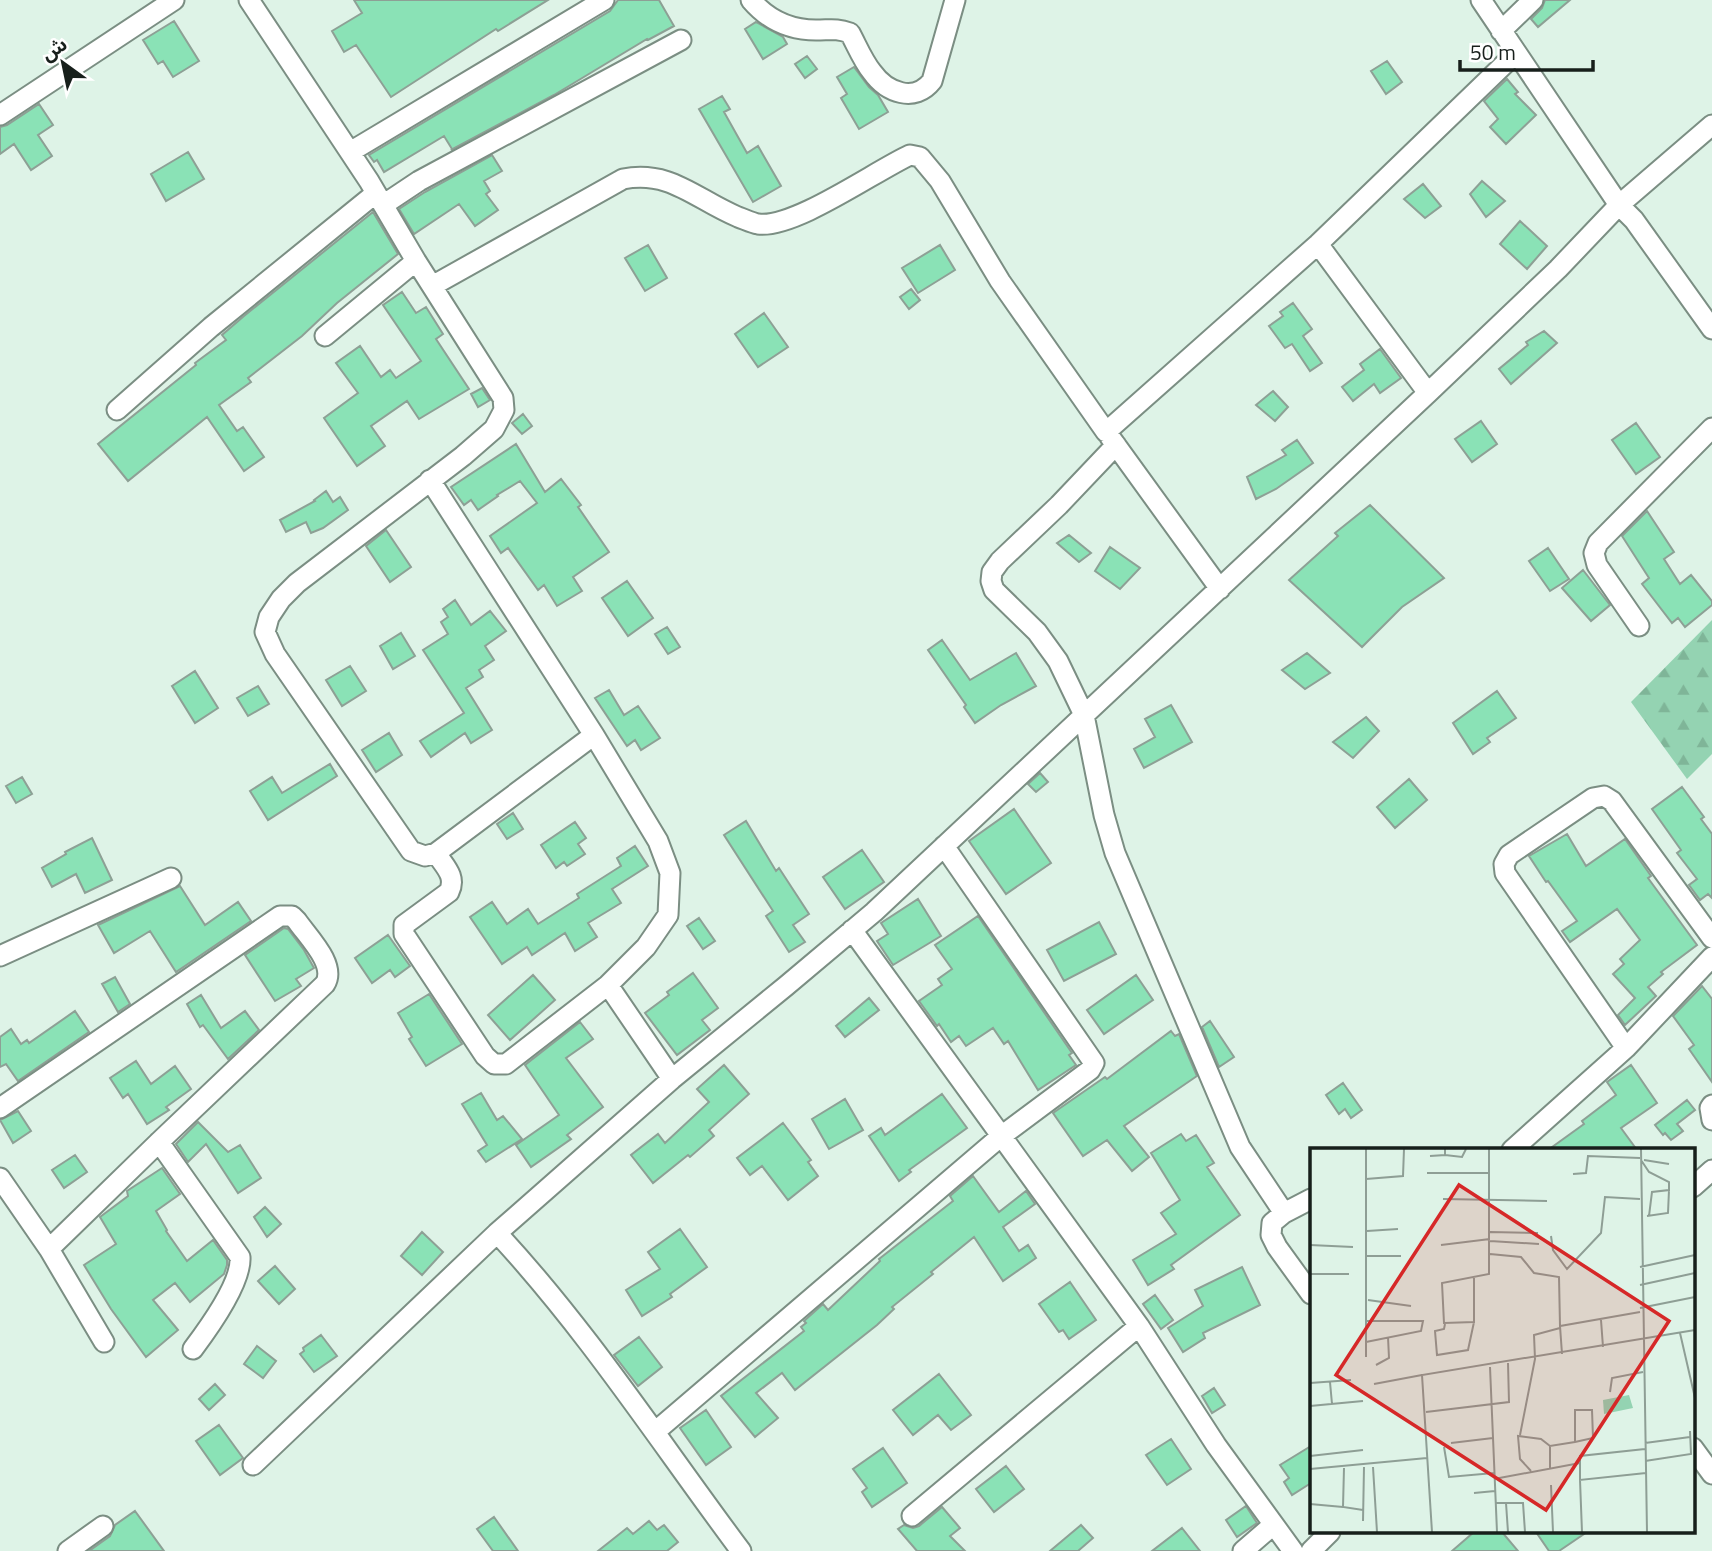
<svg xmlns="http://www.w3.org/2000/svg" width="1712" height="1551" font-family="'Titillium Web','Noto Sans Arabic',sans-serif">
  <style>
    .forest { fill: url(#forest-firs) }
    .building { fill: #8ae2b6; stroke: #8da095; stroke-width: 2 }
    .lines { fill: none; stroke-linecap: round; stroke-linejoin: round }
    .minor-casing { stroke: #7b8e83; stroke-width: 23 }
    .minor { stroke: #fff; stroke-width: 19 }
    .inset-road { fill: none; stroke: #8e9e95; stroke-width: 2 }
    .view { fill: #d62828; fill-opacity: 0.15; stroke: #d62828; stroke-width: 3.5 }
    .inset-edge { fill: none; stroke: #171f1b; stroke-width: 3.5 }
  </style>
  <defs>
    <pattern id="forest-firs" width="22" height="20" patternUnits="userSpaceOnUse" patternTransform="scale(1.75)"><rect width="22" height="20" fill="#94d3b2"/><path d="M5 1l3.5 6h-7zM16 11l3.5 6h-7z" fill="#7fb598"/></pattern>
  </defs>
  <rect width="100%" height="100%" fill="#def3e7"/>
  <!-- forest -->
  <path class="forest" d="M1712,620V754L1687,779L1631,702Z"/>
  <!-- building -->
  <path class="building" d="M354,0H548L498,31L496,29L391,97L356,45L344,52L332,31L362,13Z
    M618,0H659L674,26L648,40L647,39L554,95L451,150L452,149L444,136L384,172L377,160L374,162L369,155L610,11Z
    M1545,0H1570L1538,27L1531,19L1542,8Z
    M174,21L199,61L173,77L163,61L158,64L143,40Z
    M756,22L783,37L787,44L763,59L745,29Z
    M807,56L817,69L805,78L795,64Z
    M1387,61L1402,82L1386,94L1371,71Z
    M854,67L869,87L878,95L888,112L859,129L841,98L847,94L837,77Z
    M1507,79L1518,92L1515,94L1536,115L1506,144L1490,127L1498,119L1484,101Z
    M722,96L730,109L724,112L747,153L758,146L781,186L753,202L699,109Z
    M39,104L53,125L38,135L52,156L31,170L14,144L0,154V127L7,125Z
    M188,152L204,179L166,201L151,174Z
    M492,155L502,171L484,181L490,191L486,194L498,210L475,226L459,204L414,234L399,209L425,192Z
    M1482,181L1505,201L1486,217L1470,194Z
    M1423,184L1441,206L1425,218L1404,199Z
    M373,212L398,254L337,303L302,336L248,378L251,382L219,405L237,431L243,427L264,457L244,471L207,417L128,481L98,444L196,365L195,363L226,340L222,335L244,316Z
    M1520,221L1547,246L1527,269L1500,244Z
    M648,245L667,278L645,291L625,258Z
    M940,245L955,270L918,293L902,268Z
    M911,289L920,300L909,309L900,297Z
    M402,292L416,313L426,307L443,334L436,339L469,389L419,419L407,401L371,426L385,446L357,466L324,418L358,393L336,363L360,346L381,377L390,370L396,378L421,361L383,305Z
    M1293,303L1312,329L1303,336L1322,363L1310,371L1292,344L1285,348L1269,326L1283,316L1280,312Z
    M764,313L788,347L758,367L735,334Z
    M1544,331L1557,343L1511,384L1499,369L1528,345L1526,342Z
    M1380,349L1401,378L1380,393L1374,384L1353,401L1342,387L1364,370L1360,364Z
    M482,388L490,400L478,407L471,394Z
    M1273,391L1288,407L1275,421L1256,405Z
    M523,414L532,426L522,434L512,423Z
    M1481,421L1497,444L1472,462L1455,439Z
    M1636,423L1660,457L1636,474L1612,440Z
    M1297,440L1313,463L1276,489L1256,499L1247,477L1286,455L1282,450Z
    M516,444L545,492L561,479L581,505L578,507L609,552L573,577L582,591L557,606L544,585L538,590L508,548L501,553L490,536L537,503L520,481L497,495L498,496L478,510L471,500L464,505L451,487Z
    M326,491L333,502L340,497L348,510L323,528L311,533L306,522L286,532L280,520L315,501L314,500Z
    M1370,505L1444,578L1402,607L1362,647L1289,580L1338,536L1335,533Z
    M1647,511L1674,552L1664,559L1680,584L1691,575L1712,601V605L1685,627L1678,618L1672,623L1642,584L1649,578L1622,536Z
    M386,530L411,567L390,582L366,546Z
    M1069,535L1091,553L1079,562L1057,543Z
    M1110,547L1140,568L1120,589L1095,571Z
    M1548,548L1569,579L1550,591L1529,561Z
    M1583,570L1610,605L1591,621L1562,588Z
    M627,581L653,618L628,636L602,598Z
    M455,600L471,625L490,611L506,631L485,646L494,660L479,670L483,677L466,688L492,730L471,743L465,733L431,757L420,741L464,713L423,650L448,634L441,622L448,617L443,609Z
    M667,627L680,647L668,654L655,634Z
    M401,633L415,656L393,669L380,646Z
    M942,640L970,680L1016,653L1036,686L1001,705L975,723L964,707L966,705L928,650Z
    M1307,653L1330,673L1305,689L1282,670Z
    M350,666L366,691L342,706L326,680Z
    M195,671L218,708L195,723L172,686Z
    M258,686L269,704L248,716L237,698Z
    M609,690L624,715L638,706L660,738L641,750L635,740L627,746L595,698Z
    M1497,691L1516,718L1487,738L1490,742L1473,754L1453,723Z
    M1171,705L1192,742L1144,768L1134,749L1155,737L1145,719Z
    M1366,717L1379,731L1353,758L1333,742Z
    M389,733L402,755L376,772L362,750Z
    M330,764L337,776L268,820L250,791L272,777L282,793Z
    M1040,773L1048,782L1036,792L1028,784Z
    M22,777L32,794L16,803L6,786Z
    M1409,779L1427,800L1395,828L1377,807Z
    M1682,787L1704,817L1701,819L1712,834V898L1708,894L1700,900L1689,885L1697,879L1677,853L1681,850L1652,809Z
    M1014,809L1051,863L1006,894L969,841Z
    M513,813L523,829L507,839L497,824Z
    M746,821L776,871L779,868L809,914L793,925L805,942L789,952L766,916L773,911L724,835Z
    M575,822L586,838L578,844L585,854L567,866L564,862L556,868L541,845Z
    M1567,834L1586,866L1625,839L1651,876L1648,878L1697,945L1661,972L1663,974L1648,987L1656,996L1625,1025L1618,1015L1635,998L1613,974L1624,964L1620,959L1640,940L1617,909L1570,942L1562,931L1577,921L1548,881L1546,882L1529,856Z
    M92,838L112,880L85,893L76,874L52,887L42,868L66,854L65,852Z
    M635,846L648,866L612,889L621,903L588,923L597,937L575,951L565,933L532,955L527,947L502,964L470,917L492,902L507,924L528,909L538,924L579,898L577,894L621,866L617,858Z
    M862,850L884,882L845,909L823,877Z
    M180,886L205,925L238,902L251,921L176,972L150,931L114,953L98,925Z
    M918,899L941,936L893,965L877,941L888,934L881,923Z
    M978,916L1072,1053L1069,1055L1076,1065L1038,1090L1008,1041L1004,1044L993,1028L966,1046L959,1036L951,1042L939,1024L937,1026L919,1001L942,985L938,979L952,969L935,945Z
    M699,918L715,941L703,949L687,926Z
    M1099,922L1116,954L1064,981L1047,950Z
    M284,928L288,929L304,950L314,968L296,979L301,986L275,1001L245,955Z
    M388,935L410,966L395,977L390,970L372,983L355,958Z
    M693,973L718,1008L702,1020L710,1030L677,1055L645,1013L669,995L667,992Z
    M533,975L555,1000L510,1040L488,1015Z
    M1136,975L1153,1000L1104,1034L1087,1010Z
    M115,977L130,1004L118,1012L102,984Z
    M1702,986L1712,999V1082L1689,1049L1694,1045L1673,1016Z
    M429,994L462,1044L426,1066L409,1039L412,1037L398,1013Z
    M201,995L221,1028L245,1011L259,1030L228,1059L203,1025L200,1027L187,1004Z
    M869,998L879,1010L845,1037L836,1026Z
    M75,1011L89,1032L18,1081L6,1064L0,1067V1037L11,1029L21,1044L27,1040L29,1043Z
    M1210,1021L1234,1057L1219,1067L1202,1027Z
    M580,1022L593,1039L566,1058L603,1107L567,1135L571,1139L531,1167L516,1145L559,1115L525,1065Z
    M1171,1031L1175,1036L1179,1034L1197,1076L1124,1126L1149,1157L1132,1171L1107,1140L1083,1156L1053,1113L1105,1077L1107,1079Z
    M136,1061L151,1084L175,1066L191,1089L166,1107L169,1110L147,1124L128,1094L123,1098L110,1078Z
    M724,1065L749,1094L709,1130L714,1136L690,1157L688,1155L653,1183L631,1155L658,1134L665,1143L709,1102L697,1089Z
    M1631,1065L1657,1103L1621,1128L1637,1150H1548L1584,1124L1582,1121L1616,1095L1607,1082Z
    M1343,1083L1362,1110L1351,1118L1345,1109L1339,1114L1326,1095Z
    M481,1093L497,1120L503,1116L522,1139L486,1162L478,1151L487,1145L462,1104Z
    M942,1094L967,1128L909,1170L911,1172L899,1181L869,1136L881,1128L885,1135Z
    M845,1099L863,1130L829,1149L812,1119Z
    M1687,1100L1695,1110L1677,1124L1683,1131L1671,1140L1665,1133L1663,1135L1655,1125Z
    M18,1111L31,1131L13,1143L0,1120Z
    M198,1122L228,1152L240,1145L261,1178L238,1193L206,1144L188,1162L176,1144Z
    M783,1123L811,1160L808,1162L818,1176L788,1200L762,1166L750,1175L737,1158Z
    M1181,1134L1186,1141L1196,1135L1214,1163L1207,1167L1240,1215L1171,1265L1174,1269L1148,1285L1133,1260L1176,1234L1161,1213L1180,1200L1151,1153Z
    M75,1155L87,1172L64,1188L52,1170Z
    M162,1168L180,1194L156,1211L167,1230L166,1231L187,1261L213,1240L227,1260V1265L224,1274L190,1302L175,1283L153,1300L178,1330L146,1357L111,1309L84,1265L116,1244L100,1217L128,1196L127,1191Z
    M973,1176L999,1212L1026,1191L1035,1204L1003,1227L1019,1251L1028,1245L1036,1258L1003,1281L974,1237L931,1272L933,1274L892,1307L894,1309L877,1325L795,1390L782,1373L756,1393L778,1418L755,1437L721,1396L804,1331L801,1327L806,1323L804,1321L823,1304L828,1310L880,1261L879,1259L953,1201L950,1196Z
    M265,1207L281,1224L267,1237L254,1217Z
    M680,1229L707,1267L670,1294L672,1297L642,1316L626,1290L660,1269L648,1252Z
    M422,1232L443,1252L422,1275L401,1256Z
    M275,1266L295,1289L279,1304L258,1281Z
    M1242,1267L1260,1305L1203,1333L1205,1338L1183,1352L1168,1328L1203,1306L1195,1290Z
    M1070,1282L1096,1320L1069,1339L1063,1330L1059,1332L1039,1304Z
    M1155,1295L1173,1320L1161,1329L1143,1304Z
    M321,1335L337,1356L314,1372L300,1354L304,1351L303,1348Z
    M639,1337L662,1367L638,1386L614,1355Z
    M257,1346L276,1361L263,1378L244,1364Z
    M939,1374L971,1415L951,1430L938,1415L913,1435L893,1410Z
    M215,1384L225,1395L209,1410L199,1399Z
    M1214,1388L1225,1405L1212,1413L1202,1396Z
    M706,1410L731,1447L706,1465L680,1428Z
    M219,1425L243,1458L220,1475L196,1441Z
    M1171,1439L1191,1469L1167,1485L1146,1455Z
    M1311,1446V1483L1292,1495L1284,1482L1289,1478L1280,1465Z
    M883,1448L907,1483L872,1507L862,1492L867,1488L853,1469Z
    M1006,1466L1024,1489L994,1512L976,1489Z
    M1246,1506L1257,1523L1237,1537L1226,1520Z
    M942,1507L960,1528L950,1536L965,1551H917L898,1529L904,1525L913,1528L919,1526Z
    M135,1511L164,1551H89L110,1536L115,1525Z
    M494,1517L518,1551H493L477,1529Z
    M649,1521L657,1530L664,1525L678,1542L667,1551H598L627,1528L633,1534Z
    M1081,1525L1093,1538L1078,1551H1050Z
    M1182,1528L1200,1551H1152Z
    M1474,1532H1502L1518,1551H1452Z
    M1536,1532H1587L1559,1551H1549Z"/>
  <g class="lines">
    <!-- minor casing -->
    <g class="minor-casing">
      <path id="minor" d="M249,0L369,181L416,261L503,398L504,410L494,429L463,456L297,583L281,599L269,617L265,632L275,654L411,851L425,856L436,853L594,735L430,480
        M751,0C768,20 789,30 816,30C831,30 836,28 850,33C857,46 863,61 872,72C887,93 915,103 932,81L955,0
        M1481,0L1619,205L1634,220L1712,329
        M1501,31L1533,0
        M0,115L174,0
        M350,152L604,0
        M383,205L419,181L681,40
        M1318,244L1428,393
        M432,286L623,179C671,170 695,199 738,217C744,219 752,223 758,224C794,229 875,171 910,155L920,157L940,181L1000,281L1106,432L1318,244L1516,53
        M325,336L416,261
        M117,410L211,327L376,193
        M1110,437L1220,589
        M1116,445L1059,505L1000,561L992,572L991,581L994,590L1037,632L1058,661L1084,715L1104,815L1115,853L1240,1147L1284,1213
        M1639,626L1597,565L1594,553L1598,543L1712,428
        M436,853C444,866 457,876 449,892L404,925V934L485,1056L494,1064H506L608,985L646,947L668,915L670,873L658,841L594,735
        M852,930L1139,1326L1216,1445L1293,1551
        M0,956L171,878
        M608,985L672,1079
        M1626,1048L1505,873L1504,864L1509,855L1593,798L1604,796L1612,801L1712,938
        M1712,1105L1710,1108L1712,1120
        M0,1108L280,916H292L297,921C308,937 337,965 325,984L159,1142L49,1249
        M159,1142L240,1257C242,1282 208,1329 193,1349
        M1512,1150L1626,1048L1712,957
        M0,1178L49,1249L104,1342
        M1693,1187L1712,1170
        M1311,1199L1284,1213L1272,1223L1271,1235L1277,1247L1311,1294
        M656,1431L1000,1137L1090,1070L1094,1063L944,846
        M1693,1448L1712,1474
        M253,1465L497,1233
        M912,1516L1139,1326
        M68,1551L103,1526
        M741,1551C661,1444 588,1331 497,1233L672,1079L786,986L874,912L1428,393L1558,269L1619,205L1712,125
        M1243,1551L1273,1525
        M1311,1551L1330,1532"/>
    </g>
    <!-- minor -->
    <use href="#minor" class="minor"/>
  </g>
  <!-- overview -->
  <g transform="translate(1310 1148)">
    <rect width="385" height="385" fill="#def3e7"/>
    <path d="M319,247L323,260L294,266L293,252Z" fill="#94d3b2"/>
    <path class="inset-road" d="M331,1L337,384M135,7L152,9L156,1M120,8L135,7V1M331,12L339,24L359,34V42L342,44L339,68M334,12L359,16M117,25H179M263,26L276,25L278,8L330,10M56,31L93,28L94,1M133,51L237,53M337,68L358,65L359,42M57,83L88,81M180,84L228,85M241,88L243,102L257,121L291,85L295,49L330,51M180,93L229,96M0,97L43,99M131,97L180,91M180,106L211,109L224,125L249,129L250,178L330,164M57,108H91M330,119L385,107M0,126H39M164,130V174L134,175L132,135L179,126V1M330,137L385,125M58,152L101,158M330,160L385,149M291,172L293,199M56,173H113L111,183L56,194M135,176L134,181L125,183L127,207L158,202L164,174M250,178L252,206M370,185L385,250M56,209V1M66,217L79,210L78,189M180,219L187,384M20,234L22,256M0,235L41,232M64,236L112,227M300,244L302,230L333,224M0,258L53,253M116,264L199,254L198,215M210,287L225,211L224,187L250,180M141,295L183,290M335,295L380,289M134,299L139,329L184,325M335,301L270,308V332L336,325M0,308L53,302M335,313L381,306L380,283M63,319L67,384M34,320L33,359L53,362M240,320V298M0,321L117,310M221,323L210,311L208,288L231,291L240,298L265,294L283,290L282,262H265V294M184,331L270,315M270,332L272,384M241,337L243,384M164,345L185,343M186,355H213L215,384M196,355L198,384M0,356L33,359M53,373L54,319M122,384L112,227L385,182"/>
    <path class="view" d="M149,37L359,173L236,362L26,227Z"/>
    <rect width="385" height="385" class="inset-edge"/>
  </g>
  <!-- north arrow -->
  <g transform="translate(63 63) rotate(327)" stroke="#ffffff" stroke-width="5" paint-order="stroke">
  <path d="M0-5L12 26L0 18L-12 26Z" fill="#171f1b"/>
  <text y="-10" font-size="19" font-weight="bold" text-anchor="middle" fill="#171f1b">ش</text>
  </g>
  <!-- scale -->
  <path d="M1460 60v10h133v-10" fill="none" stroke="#171f1b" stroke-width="3.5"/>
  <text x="1470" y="60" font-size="21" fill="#171f1b" stroke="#ffffff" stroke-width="5" paint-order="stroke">50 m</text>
</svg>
